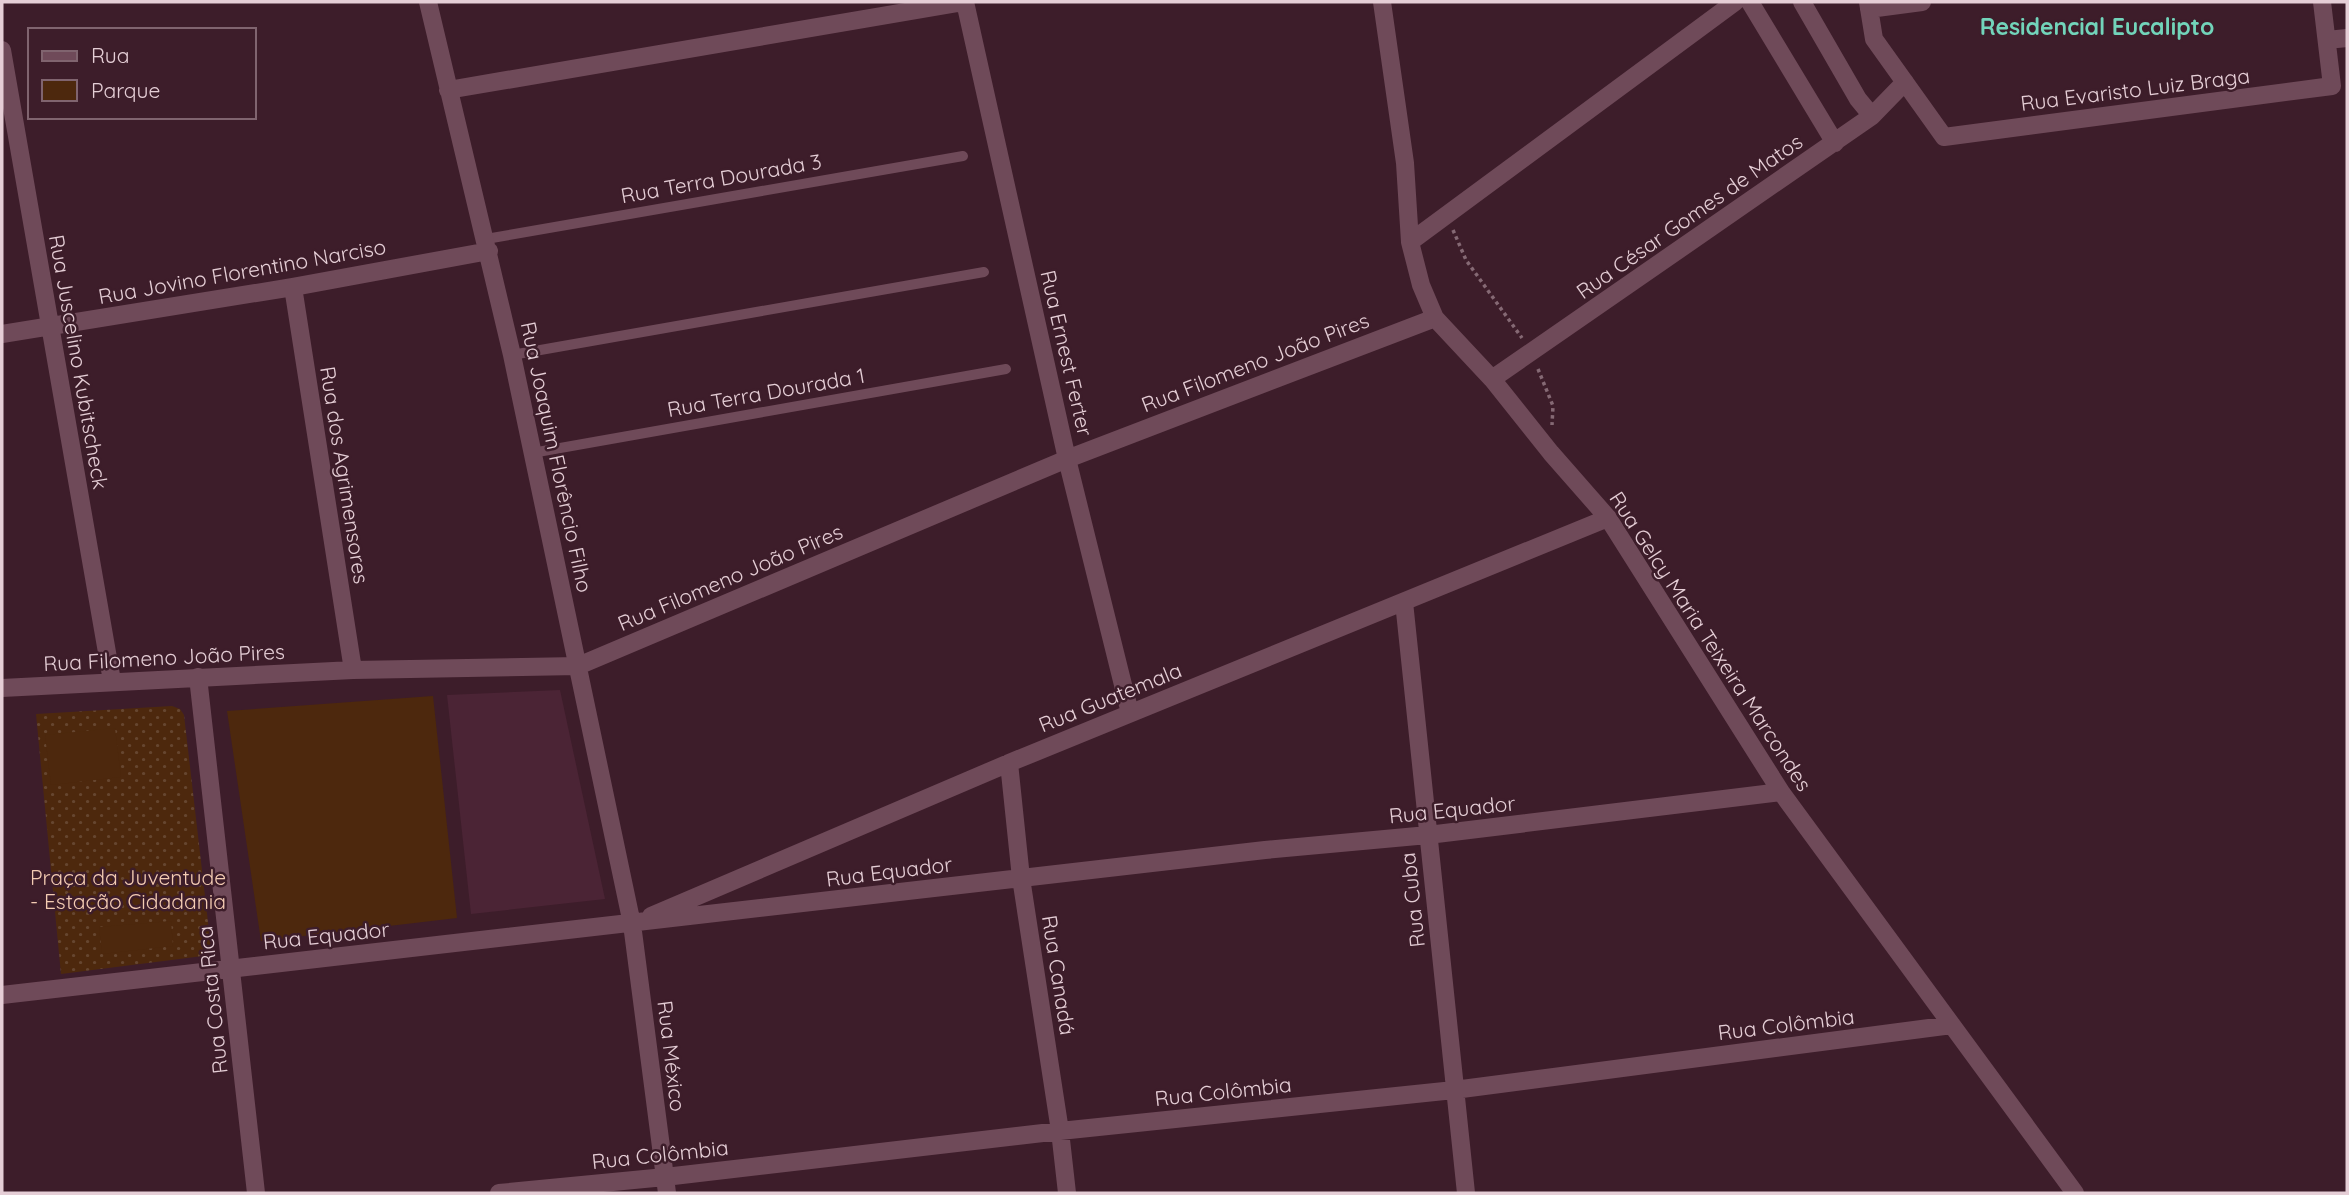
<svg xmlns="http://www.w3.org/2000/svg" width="2349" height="1195" font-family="Quicksand,sans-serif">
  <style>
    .built { fill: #4b2435 }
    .green { fill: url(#green-dots) }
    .pitch { fill: #4d280d }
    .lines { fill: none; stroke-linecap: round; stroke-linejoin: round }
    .path { stroke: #856974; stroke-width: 3.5; stroke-dasharray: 3.5 3.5; stroke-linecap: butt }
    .lane { stroke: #6f4a59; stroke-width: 10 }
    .street { stroke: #6f4a59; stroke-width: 18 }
    .labels { text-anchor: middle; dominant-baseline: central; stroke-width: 5; stroke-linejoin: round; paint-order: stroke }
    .street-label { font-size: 21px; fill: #e5ced6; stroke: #3d1d2a }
    .park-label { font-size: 21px; fill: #f4ccb3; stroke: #3d1d2a }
    .neighbourhood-label { font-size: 23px; font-weight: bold; fill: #72d4ba; stroke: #3d1d2a }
  </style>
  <defs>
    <pattern id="green-dots" width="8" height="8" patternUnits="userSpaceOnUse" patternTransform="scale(1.75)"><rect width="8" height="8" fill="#4d280d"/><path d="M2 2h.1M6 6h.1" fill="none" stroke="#664630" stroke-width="1.8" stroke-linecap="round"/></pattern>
  </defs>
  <rect width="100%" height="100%" fill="#3d1d2a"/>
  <!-- built -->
  <path class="built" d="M560,690L605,899L471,914L447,695Z"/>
  <!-- green -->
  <path class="green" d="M172,706L180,709L184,715L211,948L203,956L61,974L36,714Z"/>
  <!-- pitch -->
  <path class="pitch" d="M433,696L457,918L261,941L227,711Z
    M115,728L121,777L51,785L45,735Z
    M171,921L173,946L102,954L99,927Z"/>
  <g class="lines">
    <!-- path -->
    <path class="path" d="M1453,230L1466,260L1522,338
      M1538,369L1553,406L1552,425"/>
    <!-- lane -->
    <path class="lane" d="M486,239L963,156
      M512,355L984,272
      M532,453L1006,369"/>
    <!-- street -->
    <path class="street" d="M428,2L512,355L632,924L667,1193
      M965,2L1067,459L1130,713
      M1382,2L1405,163L1410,242L1421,285L1435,318L1492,379L1551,453L1608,518L1781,792L2075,1193
      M1750,2L1835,143
      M1802,2L1858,99L1872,116
      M1868,2L1874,39L1944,137L2332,86L2322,2
      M1869,9L1922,2
      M2327,40L2347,38
      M2,50L112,681
      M448,90L964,2
      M1410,242L1735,2
      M293,287L353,670
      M2,334L293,287L489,251
      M1492,379L1872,116L1905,82
      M1404,602L1466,1193
      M198,677L256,1193
      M2,688L353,670L578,666L1067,459L1435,318
      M1009,763L1021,878L1060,1131L1067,1193
      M651,916L1009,763L1608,518
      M2,995L1265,850L1428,835L1781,792
      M499,1193L665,1177L1060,1131L1454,1090L1952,1025"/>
  </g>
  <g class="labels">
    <!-- street labels -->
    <g class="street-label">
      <text transform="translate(2135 89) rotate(-7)">Rua Evaristo Luiz Braga</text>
      <text transform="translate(721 178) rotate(-10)">Rua Terra Dourada 3</text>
      <text transform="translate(1689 216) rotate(-35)">Rua César Gomes de Matos</text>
      <text transform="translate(242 271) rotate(-10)">Rua Jovino Florentino Narciso</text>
      <text transform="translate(1067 353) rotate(77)">Rua Ernest Ferter</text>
      <text transform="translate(79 362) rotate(80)">Rua Juscelino Kubitscheck</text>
      <text transform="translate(1255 362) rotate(-21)">Rua Filomeno João Pires</text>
      <text transform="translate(766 392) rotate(-10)">Rua Terra Dourada 1</text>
      <text transform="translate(557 457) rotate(78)">Rua Joaquim Florêncio Filho</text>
      <text transform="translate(345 475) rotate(81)">Rua dos Agrimensores</text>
      <text transform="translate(730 577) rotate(-23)">Rua Filomeno João Pires</text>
      <text transform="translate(1711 641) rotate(57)">Rua Gelcy Maria Teixeira Marcondes</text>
      <text transform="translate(164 657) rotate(-3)">Rua Filomeno João Pires</text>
      <text transform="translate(1110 697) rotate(-22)">Rua Guatemala</text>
      <text transform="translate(1452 809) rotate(-6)">Rua Equador</text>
      <text transform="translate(889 871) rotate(-7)">Rua Equador</text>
      <text transform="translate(1412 900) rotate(-96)">Rua Cuba</text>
      <text transform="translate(326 935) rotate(-6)">Rua Equador</text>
      <text transform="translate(1059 975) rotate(81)">Rua Canadá</text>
      <text transform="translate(212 1000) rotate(-96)">Rua Costa Rica</text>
      <text transform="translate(1786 1024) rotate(-7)">Rua Colômbia</text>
      <text transform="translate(672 1056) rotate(83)">Rua México</text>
      <text transform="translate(1223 1091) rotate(-6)">Rua Colômbia</text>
      <text transform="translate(660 1154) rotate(-6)">Rua Colômbia</text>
    </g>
    <!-- park labels -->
    <g class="park-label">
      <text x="128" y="877">Praça da Juventude<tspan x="128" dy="24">- Estação Cidadania</tspan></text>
    </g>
    <!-- neighbourhood labels -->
    <g class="neighbourhood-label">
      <text x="2097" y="26">Residencial Eucalipto</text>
    </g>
  </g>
  <!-- border -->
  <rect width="2349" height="1195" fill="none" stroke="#e5ced6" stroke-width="7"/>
  <!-- legend -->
  <rect x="28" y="28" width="228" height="91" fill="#3d1d2a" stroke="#80646f" stroke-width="2"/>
  <rect x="42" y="51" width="35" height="10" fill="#6f4a59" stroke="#80646f" stroke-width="2"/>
  <text x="91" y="63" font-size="21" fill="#e5ced6">Rua</text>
  <rect x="42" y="80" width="35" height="21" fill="#4d280d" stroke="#80646f" stroke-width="2"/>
  <text x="91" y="98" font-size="21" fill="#e5ced6">Parque</text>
</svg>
